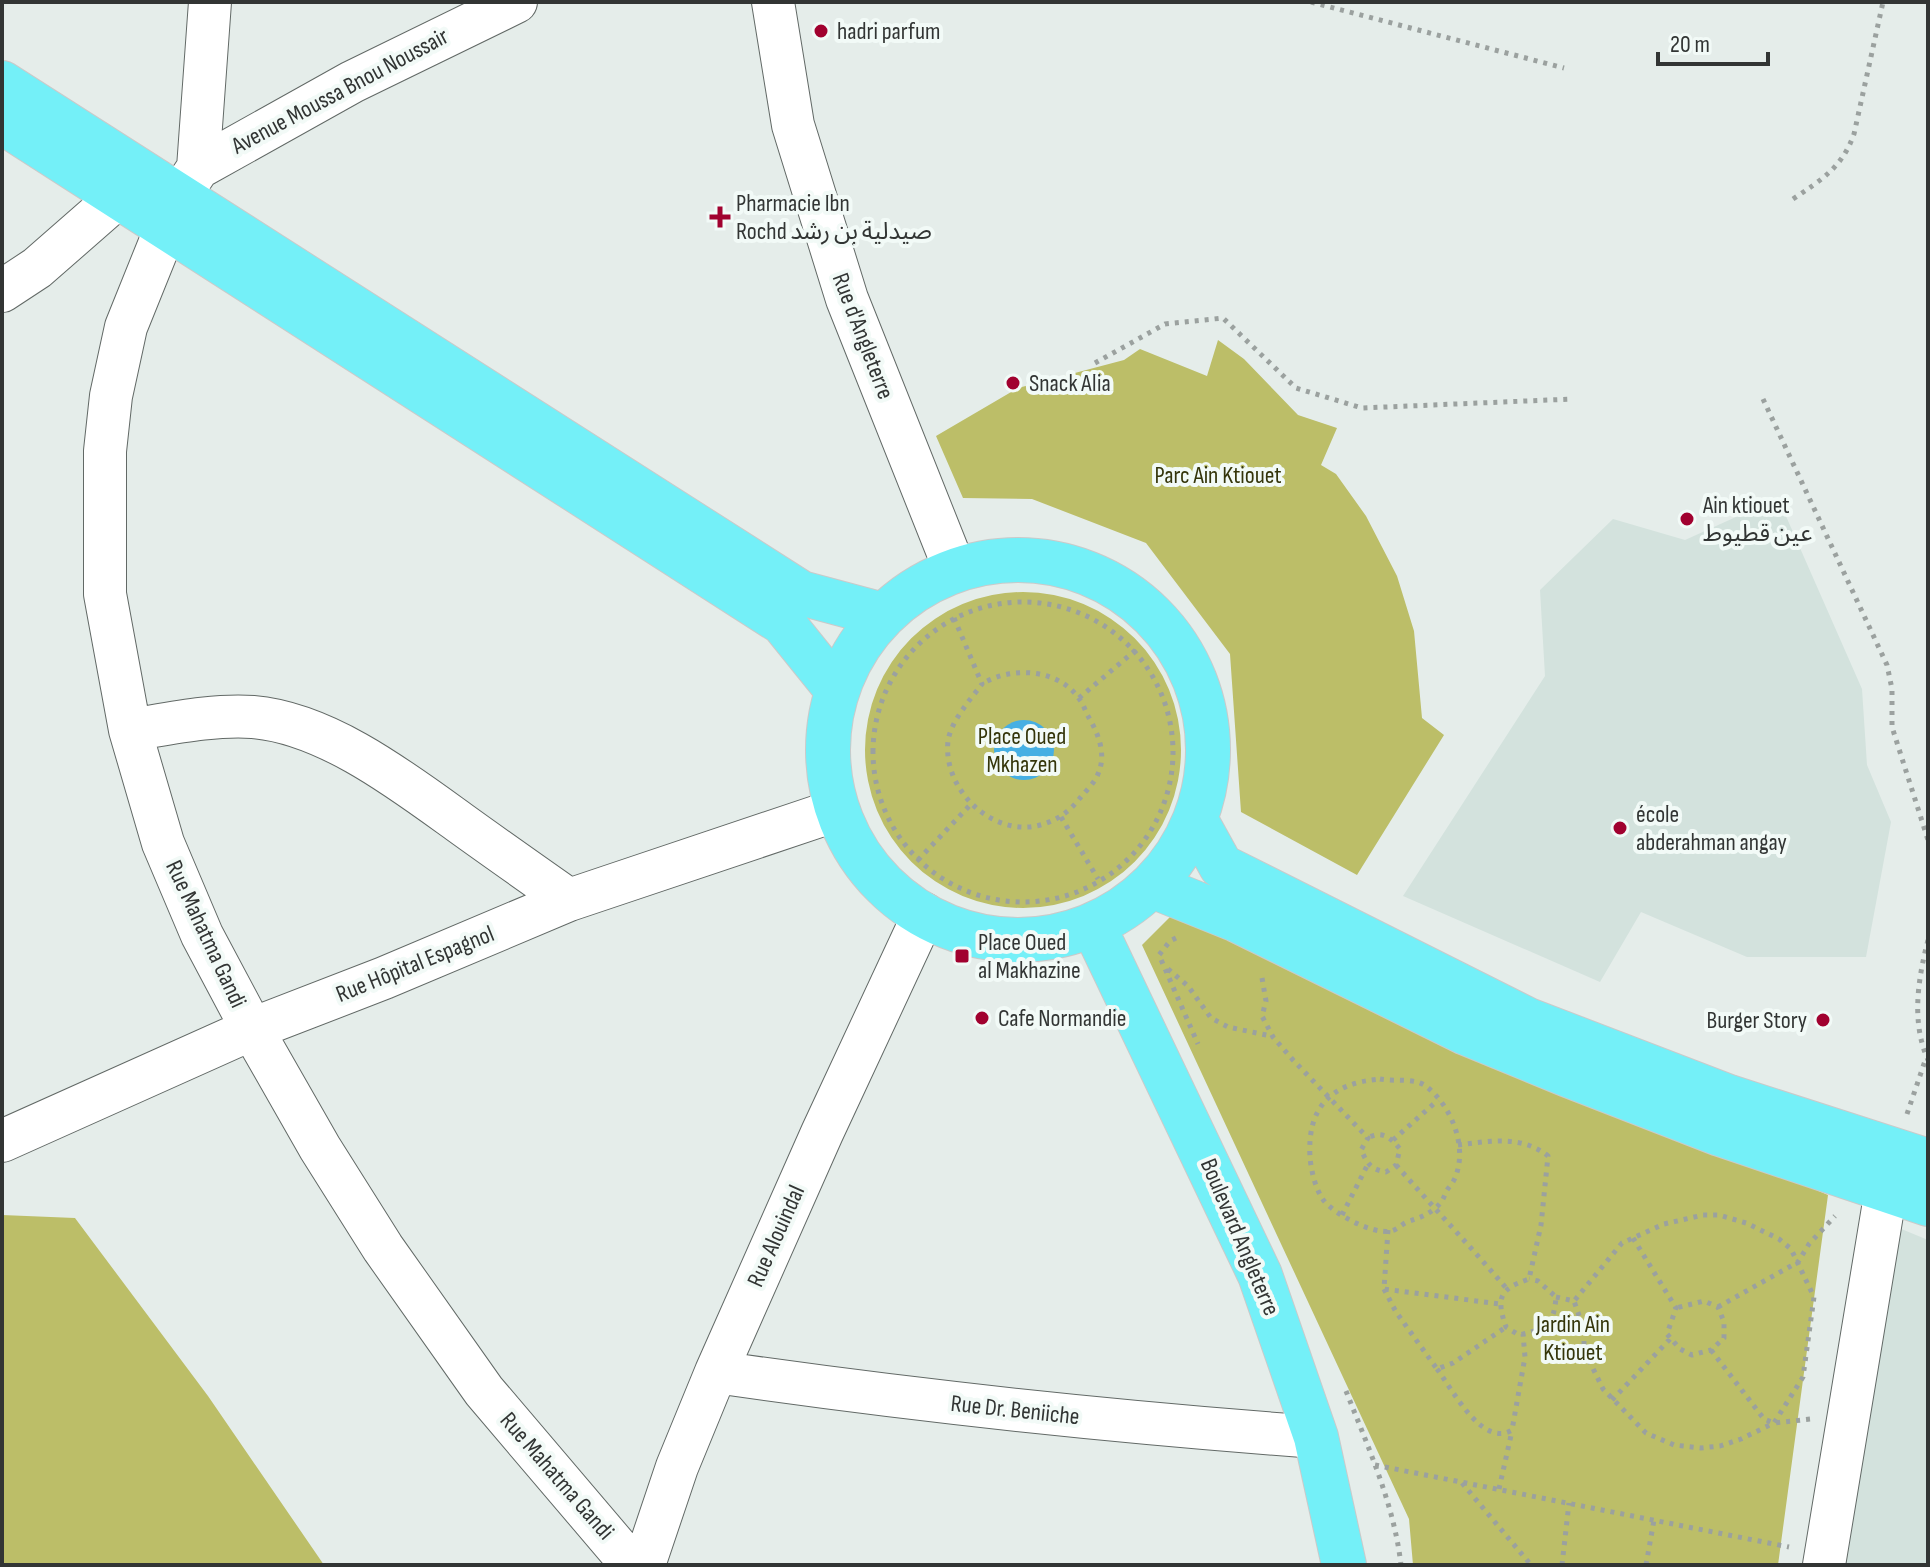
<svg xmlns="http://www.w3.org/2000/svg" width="1930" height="1567" font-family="'Sofia Sans Condensed','Noto Sans Arabic',sans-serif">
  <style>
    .built { fill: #d3e2dd }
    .green { fill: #bcbe68 }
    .water { fill: #46afe3 }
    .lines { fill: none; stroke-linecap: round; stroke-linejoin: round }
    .minor-casing { stroke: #626966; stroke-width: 44 }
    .major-casing { stroke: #cacaca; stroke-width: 46 }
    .path { stroke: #9ba19f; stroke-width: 5; stroke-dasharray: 4 6; stroke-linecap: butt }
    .minor { stroke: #fff; stroke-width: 42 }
    .major { stroke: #74f0f8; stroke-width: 44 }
    .poi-dot { fill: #a1012f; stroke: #f2faf7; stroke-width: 3 }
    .labels { text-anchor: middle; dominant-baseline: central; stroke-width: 8; stroke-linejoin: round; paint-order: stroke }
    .poi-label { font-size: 24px; fill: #323534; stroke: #f2faf7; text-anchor: start }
    .street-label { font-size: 24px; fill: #323534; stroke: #f2faf7 }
    .park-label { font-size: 24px; fill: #34350a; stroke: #f2faf7 }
  </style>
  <rect width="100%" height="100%" fill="#e5edea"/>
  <!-- built -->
  <path class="built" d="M1778,498L1862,689L1867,765L1891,822L1866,957H1747L1641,912L1600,982L1403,896L1545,676L1540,590L1613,519L1685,540Z
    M1899,1228L1928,1240V1565H1839Z"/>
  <!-- green -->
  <path class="green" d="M1218,340L1244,359L1298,415L1337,428L1321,465L1336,474L1366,516L1397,576L1414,631L1422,718L1444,735L1357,875L1241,812L1230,654L1146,543L1032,499L963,498L936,436L1018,388L1124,360L1140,349L1207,376Z
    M865 750a158 158 0 1 1 316 0a158 158 0 1 1-316 0Z
    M1174,913L1828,1195L1778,1565H1413L1409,1519L1142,945Z
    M2,1215L75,1218L208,1396L324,1565H2Z"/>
  <!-- water -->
  <path class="water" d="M994 750a30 30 0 1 1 60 0a30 30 0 1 1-60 0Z"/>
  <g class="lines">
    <!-- minor casing -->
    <g class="minor-casing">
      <path id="minor" d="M516,2L352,82L198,168L178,198L126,327L111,396L105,451V594L130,730L163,843L202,935L252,1029L320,1148L383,1248L484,1391L632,1565
        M773,2L793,125L847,299L955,570
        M198,168L210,2
        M2,291L37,268L117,198
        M130,730C168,724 214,714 253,717C326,723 401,780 459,822C495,848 532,874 569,900
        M2,1141L252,1029L384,978L569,900L837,810
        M716,1372C915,1401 1115,1422 1316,1437
        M644,1565L677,1467L716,1372L822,1133L924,914
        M1824,1565L1886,1190"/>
    </g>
    <!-- major casing -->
    <g class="major-casing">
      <path id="major" d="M2,83L801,593L883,615
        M2,122L783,623L833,685
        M828 750a190 190 0 1 1 380 0a190 190 0 1 1-380 0Z
        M1195,819L1221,866L1528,1020L1729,1097L1928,1161
        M1155,887L1237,920L1466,1033L1568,1075L1720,1134L1928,1204
        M1093,925L1260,1275L1316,1437L1344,1565"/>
    </g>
    <!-- path -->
    <path class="path" d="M1311,2L1564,68
      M1793,199C1821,180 1842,168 1854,134L1883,2
      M1095,363L1165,324L1223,318L1296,388L1362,408L1573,399
      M1763,399L1887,665L1892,689V727L1928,840
      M873 752a150 150 0 1 1 300 0a150 150 0 1 1-300 0Z
      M954,618L982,684C970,700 951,721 948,741C943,786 985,830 1029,827C1050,825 1068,814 1080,798C1086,791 1095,782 1098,774C1107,754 1098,733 1088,716C1085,711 1084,705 1080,700C1059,668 1011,666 982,684
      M1079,698L1137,649
      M1061,817L1098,879
      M918,860L972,803
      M1176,938L1170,941L1159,955L1198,1044
      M1928,940C1918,979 1911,1022 1928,1060
      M1168,969L1188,986L1211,1018L1228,1027L1271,1036
      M1262,978L1266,1001L1262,1016L1273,1037L1293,1060L1368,1138L1361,1150C1368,1164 1370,1169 1386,1172L1396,1165L1400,1149C1391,1138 1382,1130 1368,1138
      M1380,1079C1395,1082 1415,1077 1427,1087C1452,1107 1469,1149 1454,1180C1452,1184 1449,1187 1447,1190C1443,1199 1442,1203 1434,1209C1424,1217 1418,1218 1407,1222C1402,1224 1397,1230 1391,1231C1373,1235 1331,1213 1322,1198C1315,1187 1311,1170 1310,1157C1307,1107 1331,1083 1380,1079Z
      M1907,1114L1926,1058
      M1393,1140L1438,1100
      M1458,1145C1489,1141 1522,1135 1548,1156L1541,1225L1529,1279C1499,1289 1496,1298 1506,1327L1519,1335C1546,1329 1554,1325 1556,1297L1538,1281L1529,1279
      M1396,1165C1433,1207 1471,1247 1507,1289
      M1342,1215L1368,1164
      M1388,1230L1384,1289L1500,1304
      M1633,1238L1676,1308L1667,1334L1680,1349L1692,1355L1711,1350L1724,1338V1322L1718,1307L1704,1301L1676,1308
      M1384,1289L1396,1312L1437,1369L1453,1363L1506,1327
      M1556,1297L1574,1301L1622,1243L1664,1224L1703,1215H1719L1746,1223L1779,1239L1791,1249L1814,1297L1803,1377L1774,1423L1741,1439L1720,1446L1701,1448L1674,1445L1646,1433L1603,1389L1584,1350V1330L1574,1301
      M1718,1307L1798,1262L1809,1244L1835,1216
      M1711,1350L1764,1419L1774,1423L1811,1419
      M1437,1369C1453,1390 1482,1448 1512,1430L1525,1357L1523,1334
      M1346,1391C1368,1447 1394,1504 1401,1565
      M1612,1400L1670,1339
      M1375,1465L1789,1547
      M1462,1483L1531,1565
      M1499,1489L1512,1431
      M1562,1565L1569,1503
      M1646,1565L1654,1520"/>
    <!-- minor -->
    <use href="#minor" class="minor"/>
    <!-- major -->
    <use href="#major" class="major"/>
  </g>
  <!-- markers -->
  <g class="poi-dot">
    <circle cx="821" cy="31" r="8"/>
    <path d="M716 205h8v8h8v8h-8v8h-8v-8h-8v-8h8z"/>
    <circle cx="1013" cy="383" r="8"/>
    <circle cx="1687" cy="519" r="8"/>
    <circle cx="1620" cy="828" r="8"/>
    <rect x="954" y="948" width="16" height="16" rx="4"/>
    <circle cx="982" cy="1018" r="8"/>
    <circle cx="1823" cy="1020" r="8"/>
  </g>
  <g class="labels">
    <!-- poi labels -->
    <g class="poi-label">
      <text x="837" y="31">hadri parfum</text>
      <text x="736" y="203">Pharmacie Ibn<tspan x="736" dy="28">Rochd صيدلية بن رشد</tspan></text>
      <text x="1029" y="383">Snack Alia</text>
      <text x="1703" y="505">Ain ktiouet<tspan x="1703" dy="28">عين قطيوط</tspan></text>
      <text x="1636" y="814">école<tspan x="1636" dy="28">abderahman angay</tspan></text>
      <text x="978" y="942">Place Oued<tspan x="978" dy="28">al Makhazine</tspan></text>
      <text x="998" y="1018">Cafe Normandie</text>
      <text x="1807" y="1020" text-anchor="end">Burger Story</text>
    </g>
    <!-- street labels -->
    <g class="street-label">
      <text transform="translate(340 91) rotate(-28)">Avenue Moussa Bnou Noussair</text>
      <text transform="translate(863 336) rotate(69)">Rue d'Angleterre</text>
      <text transform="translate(206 934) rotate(65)">Rue Mahatma Gandi</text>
      <text transform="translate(415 964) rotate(-22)">Rue Hôpital Espagnol</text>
      <text transform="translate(776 1236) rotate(-66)">Rue Alouindal</text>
      <text transform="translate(1240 1237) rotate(67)">Boulevard Angleterre</text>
      <text transform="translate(1015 1410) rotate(6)">Rue Dr. Beniiche</text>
      <text transform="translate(557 1476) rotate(49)">Rue Mahatma Gandi</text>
    </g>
    <!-- park labels -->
    <g class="park-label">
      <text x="1218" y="475">Parc Ain Ktiouet</text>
      <text x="1022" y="736">Place Oued<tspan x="1022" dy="28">Mkhazen</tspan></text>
      <text x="1573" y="1324">Jardin Ain<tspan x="1573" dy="28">Ktiouet</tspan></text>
    </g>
  </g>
  <!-- border -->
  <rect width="1930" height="1567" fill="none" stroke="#323534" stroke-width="8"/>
  <!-- scale -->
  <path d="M1658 52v12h110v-12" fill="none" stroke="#323534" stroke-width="4"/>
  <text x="1670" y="52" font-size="24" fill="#323534" stroke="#f2faf7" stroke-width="6" paint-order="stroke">20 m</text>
</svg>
